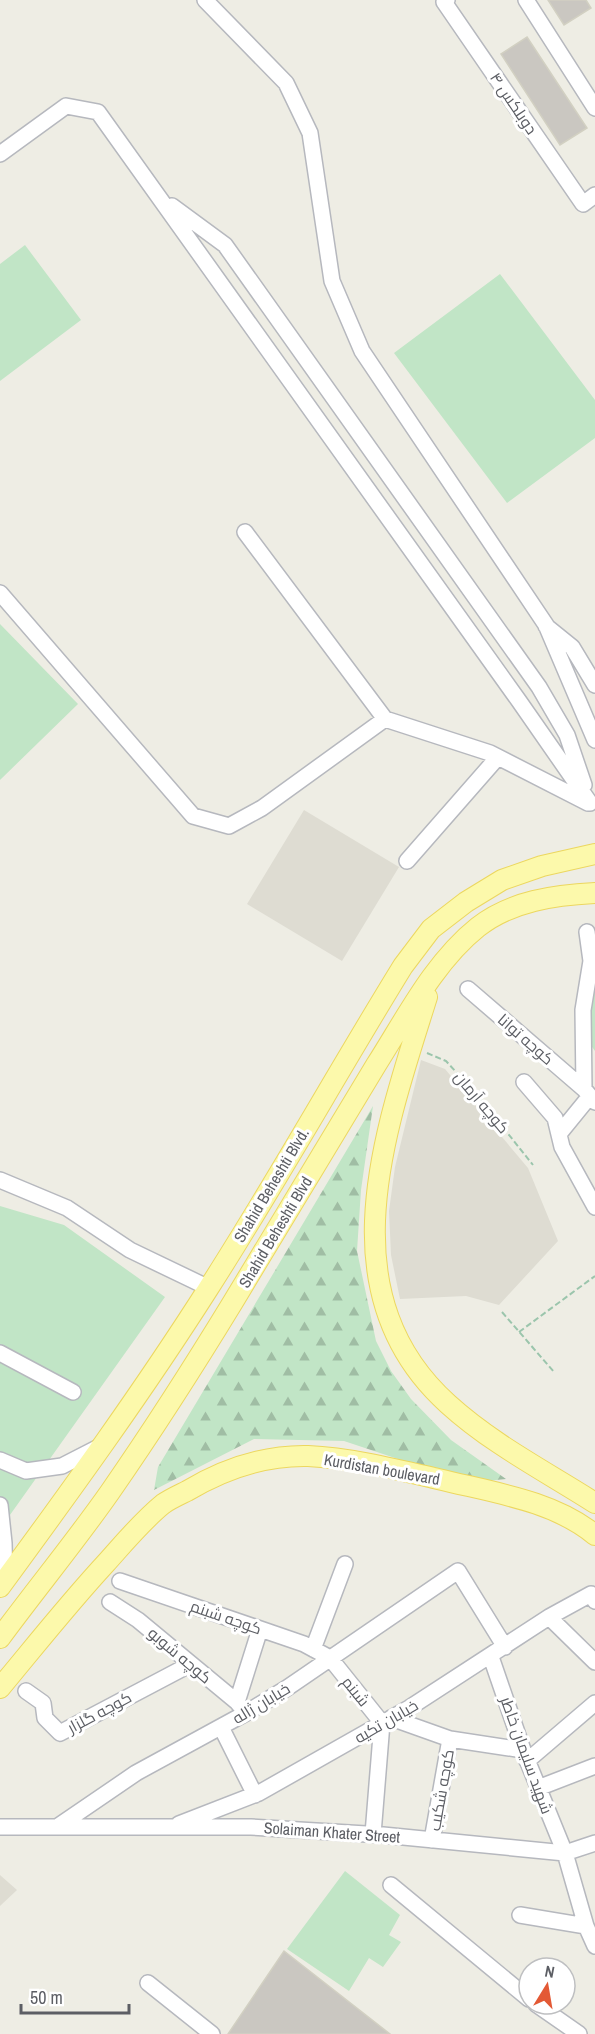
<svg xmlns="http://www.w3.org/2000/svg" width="595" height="2034" font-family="'Archivo Narrow',Cairo,sans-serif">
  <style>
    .education { fill: #dedcd2 }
    .forest { fill: url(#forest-firs) }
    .pitch { fill: #c1e5c6 }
    .building { fill: #cac7c1; stroke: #d2d0c2; stroke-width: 1.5 }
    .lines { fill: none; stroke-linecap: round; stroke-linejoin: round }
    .minor-casing { stroke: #b6b8be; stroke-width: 18 }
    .major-casing { stroke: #ecd75f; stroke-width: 22 }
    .path { stroke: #9bc5ac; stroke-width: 2; stroke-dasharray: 6 3; stroke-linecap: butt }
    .minor { stroke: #fff; stroke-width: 15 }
    .major { stroke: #fcf9ab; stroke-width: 20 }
    .labels { text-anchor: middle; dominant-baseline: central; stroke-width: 6; stroke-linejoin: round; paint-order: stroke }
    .street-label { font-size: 16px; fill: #5c5e64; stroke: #fff }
  </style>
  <defs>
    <pattern id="forest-firs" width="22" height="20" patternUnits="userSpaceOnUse" patternTransform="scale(1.5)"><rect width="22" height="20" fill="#c1e5c6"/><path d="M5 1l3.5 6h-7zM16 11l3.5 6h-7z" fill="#a0bda4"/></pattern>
  </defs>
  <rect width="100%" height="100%" fill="#eeede4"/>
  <!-- education -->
  <path class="education" d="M304,810L399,867L342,961L247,904Z
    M421,1060L445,1069L528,1168L558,1241L499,1305L466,1296L400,1299L391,1255L389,1211L395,1167Z
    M0,1875L17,1890L0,1906Z"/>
  <!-- forest -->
  <path class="forest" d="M373,1106L361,1190L357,1251L376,1341L391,1371L411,1399L451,1440L506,1479L486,1481L401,1460L344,1441L254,1439L154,1490L158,1467Z"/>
  <!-- pitch -->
  <path class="pitch" d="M25,245L81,320L0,381V264Z
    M500,274L595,400V438L507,503L394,353Z
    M0,624L78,704L0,780Z
    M595,970V1051L582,1033Z
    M0,1206L64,1225L165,1297L0,1529Z
    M345,1871L400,1915L389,1935L401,1942L383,1967L369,1958L349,1991L287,1949Z"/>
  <!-- building -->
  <path class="building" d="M548,0H586L591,8L564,25Z
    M527,37L587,128L560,145L501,54Z
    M284,1951L390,2034H228Z"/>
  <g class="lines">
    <!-- minor casing -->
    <g class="minor-casing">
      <path id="minor" d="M205,0L286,83L310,133L332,281L362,351L546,625L595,740
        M447,0L444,2L583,204L595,195
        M526,0L595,108
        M0,154L66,106L98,112L519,701L590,803
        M172,206L225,245L539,687L567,735L584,785
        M245,532L385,719
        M0,593L193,816L229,826L262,808L385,719L490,753L588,803
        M546,626L572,647L595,685
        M407,861L498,757
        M468,989L584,1089L595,1102
        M524,1082L555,1118L562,1147L595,1207
        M584,1089L583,1010L591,961L587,932
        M559,1134L590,1096
        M0,1180L67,1208L130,1250L209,1288
        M0,1353L73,1392
        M0,1460L26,1471L62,1466L101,1446
        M0,1505L4,1543L5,1580
        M120,1581L304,1644L330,1658L382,1723L373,1834
        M110,1602L138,1620L237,1702L246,1713
        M549,1617L595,1662
        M313,1649L345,1564
        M491,1657L523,1750L565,1853L586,1926L595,1946
        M26,1691L43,1703L45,1718L60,1733L189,1665
        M237,1702L260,1629
        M391,1718L450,1739L523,1750
        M221,1727L255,1795
        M527,1761L595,1703
        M538,1788L595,1766
        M179,1824L259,1793L409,1708L549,1617L591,1594L595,1601
        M0,1827H251L383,1835L565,1853L595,1843
        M57,1827L136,1773L246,1713L287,1688L458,1571L505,1647
        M432,1840L450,1739
        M391,1885L529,1999
        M520,1915L586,1926
        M148,1983L212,2034
        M536,2004L579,2034"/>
    </g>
    <!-- major casing -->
    <g class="major-casing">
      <path id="major" d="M427,997C385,1131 325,1293 448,1404C492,1444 545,1471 595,1503
        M0,1587C72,1489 143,1391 208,1289C276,1183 337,1073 403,966L431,929L466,902L502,880L542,866L595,854
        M0,1638C36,1589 75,1542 110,1492C153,1430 194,1366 233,1302C281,1223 328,1144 376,1065C406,1018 434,962 478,927C511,901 555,895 595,893
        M0,1688C35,1646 69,1603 106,1563C124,1543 142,1521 163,1504C170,1499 179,1495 187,1491C224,1469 264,1455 308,1456C351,1458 395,1469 438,1479C490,1492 553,1500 595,1535"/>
    </g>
    <!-- path -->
    <path class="path" d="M427,1053L446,1061L478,1096L533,1165
      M502,1312L554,1372
      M519,1332L595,1276"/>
    <!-- minor -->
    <use href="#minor" class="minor"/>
    <!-- major -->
    <use href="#major" class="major"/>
  </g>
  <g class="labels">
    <!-- street labels -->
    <g class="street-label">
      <text transform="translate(514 103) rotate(56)">دوبلکس ۴</text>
      <text transform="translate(526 1039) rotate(41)">کوچه توانا</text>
      <text transform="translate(482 1102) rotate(50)">کوچه آرمان</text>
      <text transform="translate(271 1185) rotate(-59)">Shahid Beheshti Blvd.</text>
      <text transform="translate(275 1232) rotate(-59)">Shahid Beheshti Blvd</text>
      <text transform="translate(382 1469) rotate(10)">Kurdistan boulevard</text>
      <text transform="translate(226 1617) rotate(19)">کوچه شبنم</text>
      <text transform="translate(180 1655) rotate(40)">کوچه شوبو</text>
      <text transform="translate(356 1691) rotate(51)">شبنم</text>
      <text transform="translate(261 1703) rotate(-31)">خیابان ژاله</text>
      <text transform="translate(99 1712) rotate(-28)">کوچه گلزار</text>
      <text transform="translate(386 1721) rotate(-30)">خیابان تکیه</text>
      <text transform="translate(527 1755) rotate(70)">شهید سلیمان خاطر</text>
      <text transform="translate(441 1790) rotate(-80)">کوچه شکیب</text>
      <text transform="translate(332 1832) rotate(4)">Solaiman Khater Street</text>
    </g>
  </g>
  <!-- north arrow -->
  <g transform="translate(547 1986) rotate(11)"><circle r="28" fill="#ffffff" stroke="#bebfc1" stroke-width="1.5"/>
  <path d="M0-4.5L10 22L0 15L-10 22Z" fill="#e35935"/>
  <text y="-9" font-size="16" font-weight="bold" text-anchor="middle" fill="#5c5e64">N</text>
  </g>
  <!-- scale -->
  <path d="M21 2004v9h108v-9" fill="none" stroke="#5c5e64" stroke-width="3"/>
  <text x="30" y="2004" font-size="18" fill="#5c5e64" stroke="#ffffff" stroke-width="4.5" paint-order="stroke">50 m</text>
</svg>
